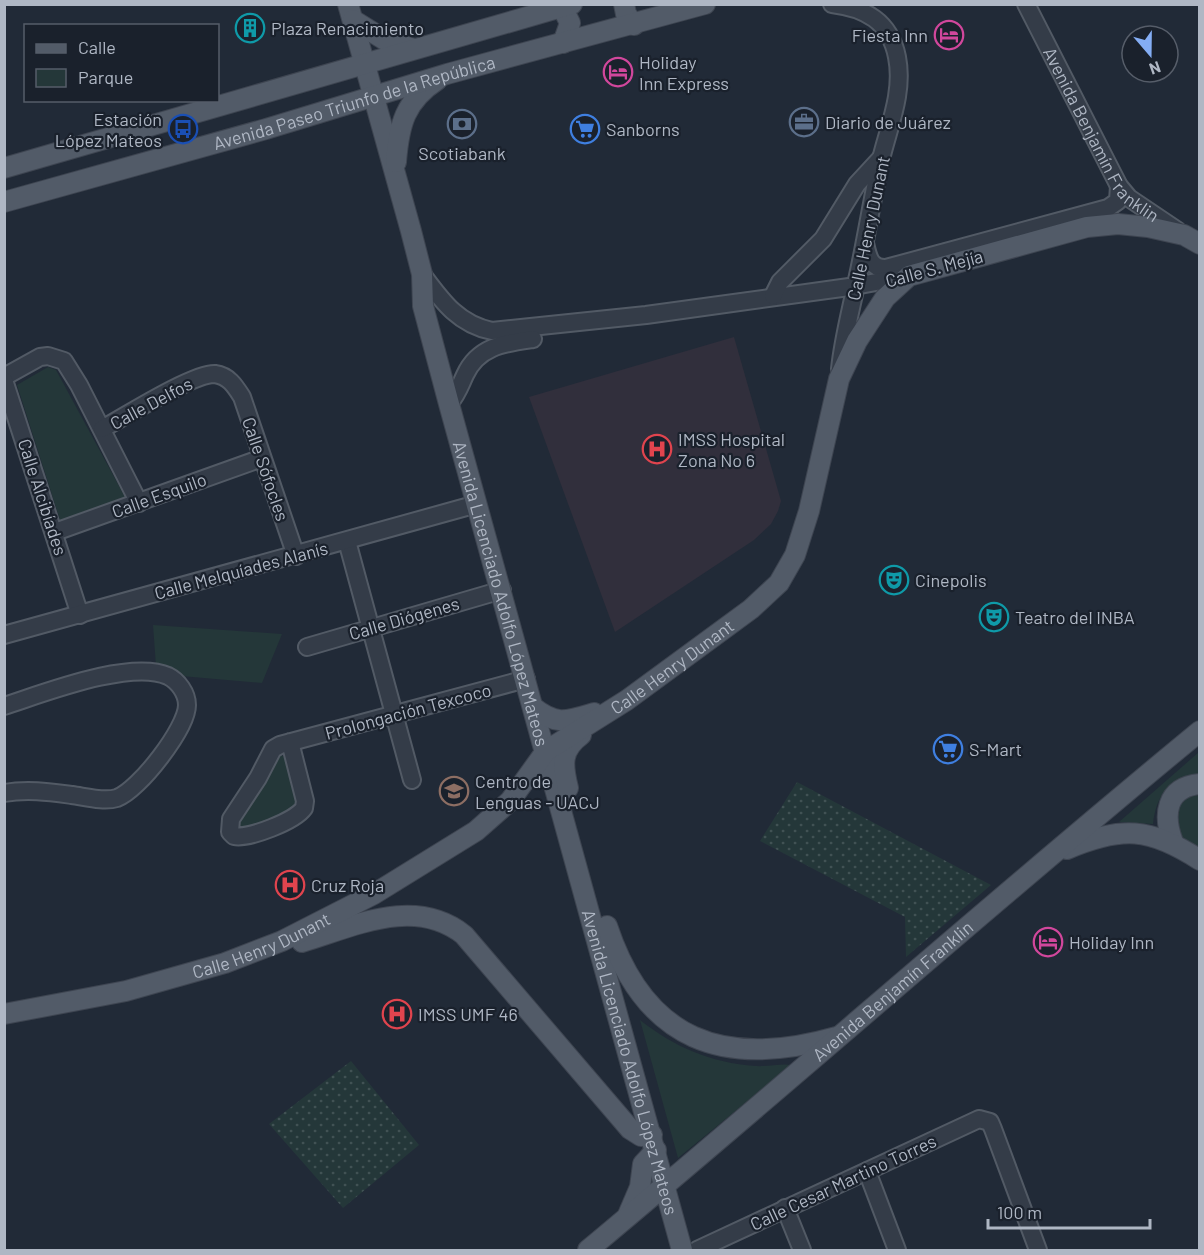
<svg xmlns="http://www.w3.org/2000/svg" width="1204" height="1255" font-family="Barlow,sans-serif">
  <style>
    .medical { fill: #312f3c }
    .grass { fill: url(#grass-dots) }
    .park { fill: #243739 }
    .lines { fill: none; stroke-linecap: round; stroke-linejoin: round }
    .minor-casing { stroke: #525a65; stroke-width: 20 }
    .major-casing { stroke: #3e4551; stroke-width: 22 }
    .minor { stroke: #343c48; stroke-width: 16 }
    .major { stroke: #525b68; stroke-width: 20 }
    .labels { text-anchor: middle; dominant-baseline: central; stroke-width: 4.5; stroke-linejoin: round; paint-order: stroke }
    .poi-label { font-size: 18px; fill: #afb7c4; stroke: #1a212c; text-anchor: start }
    .street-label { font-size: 18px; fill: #afb7c4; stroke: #1a212c }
  </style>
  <defs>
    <pattern id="grass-dots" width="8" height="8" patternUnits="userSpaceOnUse" patternTransform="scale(1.5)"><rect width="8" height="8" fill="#243739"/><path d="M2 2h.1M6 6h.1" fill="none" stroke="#415254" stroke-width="1.8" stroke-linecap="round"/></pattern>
  </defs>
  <rect width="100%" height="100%" fill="#212a37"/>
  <!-- medical -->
  <path class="medical" d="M734,337L781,501L778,511L771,524L754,540L615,632L529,397Z"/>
  <!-- grass -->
  <path class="grass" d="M797,782L991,885L906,957L905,917L760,841Z
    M351,1061L419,1145L343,1208L269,1124Z"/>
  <!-- park -->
  <path class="park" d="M48,367L56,370L125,497L60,520L17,385Z
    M153,625L282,634L262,683L181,676L156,666Z
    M1199,752V776C1169,777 1156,796 1153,824L1119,822Z
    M281,755L285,757L298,802L294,809L242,833L238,831V819Z
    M1196,795L1199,796V848C1181,837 1176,835 1173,813L1185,798Z
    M640,1020C674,1047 712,1063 755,1066C767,1067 782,1063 792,1065L678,1158Z"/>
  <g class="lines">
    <!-- minor casing -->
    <g class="minor-casing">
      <g id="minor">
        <path d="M832,4C865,8 890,21 897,57C904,92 889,126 881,159C872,199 866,240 857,280C851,310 843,339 840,369"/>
        <path id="s1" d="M1026,4L1119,186L1129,198L1178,231"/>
        <path d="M865,243C868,256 870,269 886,268L1108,208L1118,201L1119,186"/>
        <path d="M422,274C442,301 458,324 492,331L646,315L849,287L909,276"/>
        <path d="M773,296L780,282L823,239L857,184L881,158"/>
        <path d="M4,377L40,357L48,356L64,361L79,385L139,503"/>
        <path d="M4,380L80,615"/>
        <path d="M449,404C458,393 459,388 465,375C478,346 505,343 533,339"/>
        <path d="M102,429C124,417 193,373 215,374C229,376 235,386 242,397L296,556"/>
        <path d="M55,532L262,458"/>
        <path d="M347,541L412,780"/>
        <path d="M4,635L477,504"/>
        <path d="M307,647L502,590"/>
        <path d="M4,706C42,694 130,659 168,676C178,681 187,693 187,705C187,728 139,790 117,798C104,802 86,797 72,795C49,792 28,789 4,793"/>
        <path d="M290,742L305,801L304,808C295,821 249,839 234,836L230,832L231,819L258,778L273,749L280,745L526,679"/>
        <path d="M867,1171L897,1250"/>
        <path d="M785,1208L802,1250"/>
        <path d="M697,1250L979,1119L990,1122L993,1129L1038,1250"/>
      </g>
    </g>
    <!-- major casing -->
    <g class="major-casing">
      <g id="major">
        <path id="s2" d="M348,4L411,231L422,274L423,306L449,404L682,1250"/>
        <path d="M624,4L626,14L634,25"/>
        <path d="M562,7L570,23L563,43"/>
        <path d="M353,20L385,40L414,49"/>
        <path d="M396,162C399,124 405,101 437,80"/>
        <path d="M4,168L572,4"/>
        <path id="s3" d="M4,202L266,129L447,74L705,4"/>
        <path d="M534,708C557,726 567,721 594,713"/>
        <path d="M568,788C562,764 561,750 581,735"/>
        <path d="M1173,842C1163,816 1165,787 1200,784"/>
        <path d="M1067,849C1122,826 1149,827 1200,860"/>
        <path d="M607,926C645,1041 723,1069 836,1037"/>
        <path d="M302,942C355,926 415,896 464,935L630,1129L641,1136L652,1135"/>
        <path id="s4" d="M4,1014L126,991L225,963L282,941L374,894L476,831L510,801L546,751L627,700L751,609L779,583L795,555L809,511L839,379L857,341L885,298L909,276L1087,227L1118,224L1148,227L1184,235L1200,244"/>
        <path d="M628,1215L640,1187L643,1164L656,1150"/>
        <path id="s5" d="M588,1250C793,1079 993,901 1200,731"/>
      </g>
    </g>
    <!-- minor -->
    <use href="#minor" class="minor"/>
    <!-- major -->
    <use href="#major" class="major"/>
  </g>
  <!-- icons -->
  <defs>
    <g id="building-ring" transform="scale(1.5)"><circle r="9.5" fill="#1a212c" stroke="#0f9aa8" stroke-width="1.5"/><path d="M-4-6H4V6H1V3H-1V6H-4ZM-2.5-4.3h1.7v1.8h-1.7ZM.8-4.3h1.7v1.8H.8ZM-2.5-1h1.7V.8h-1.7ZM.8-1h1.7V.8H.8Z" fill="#0f9aa8"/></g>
    <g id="hotel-ring" transform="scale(1.5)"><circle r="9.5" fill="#1a212c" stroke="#d1479c" stroke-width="1.5"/><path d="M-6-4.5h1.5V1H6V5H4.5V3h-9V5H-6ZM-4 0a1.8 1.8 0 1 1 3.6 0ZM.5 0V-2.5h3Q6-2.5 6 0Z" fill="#d1479c"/></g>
    <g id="office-ring" transform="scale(1.5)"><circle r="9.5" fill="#1a212c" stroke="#5c6f8a" stroke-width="1.5"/><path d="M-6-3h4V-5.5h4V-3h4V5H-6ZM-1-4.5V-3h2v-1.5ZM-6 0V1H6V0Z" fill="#5c6f8a"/></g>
    <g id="bank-ring" transform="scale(1.5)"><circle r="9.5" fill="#1a212c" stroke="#5c6f8a" stroke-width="1.5"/><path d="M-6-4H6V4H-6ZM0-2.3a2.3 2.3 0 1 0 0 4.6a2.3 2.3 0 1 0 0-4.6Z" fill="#5c6f8a"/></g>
    <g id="bus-ring" transform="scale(1.5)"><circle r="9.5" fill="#1a212c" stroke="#1a4fb4" stroke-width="1.5"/><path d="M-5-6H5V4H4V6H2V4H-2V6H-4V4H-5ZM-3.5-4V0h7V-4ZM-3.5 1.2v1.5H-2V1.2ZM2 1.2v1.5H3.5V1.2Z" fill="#1a4fb4"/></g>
    <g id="supermarket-ring" transform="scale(1.5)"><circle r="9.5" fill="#1a212c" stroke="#3f7fe0" stroke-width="1.5"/><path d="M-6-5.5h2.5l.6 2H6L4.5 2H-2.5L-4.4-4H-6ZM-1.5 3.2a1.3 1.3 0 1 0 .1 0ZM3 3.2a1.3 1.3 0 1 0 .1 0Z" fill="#3f7fe0"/></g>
    <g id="hospital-ring" transform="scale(1.5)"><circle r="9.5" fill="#1a212c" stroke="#e0444e" stroke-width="1.5"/><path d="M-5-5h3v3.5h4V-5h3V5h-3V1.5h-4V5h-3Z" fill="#e0444e"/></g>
    <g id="theatre-ring" transform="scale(1.5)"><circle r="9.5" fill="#1a212c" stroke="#0f9aa8" stroke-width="1.5"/><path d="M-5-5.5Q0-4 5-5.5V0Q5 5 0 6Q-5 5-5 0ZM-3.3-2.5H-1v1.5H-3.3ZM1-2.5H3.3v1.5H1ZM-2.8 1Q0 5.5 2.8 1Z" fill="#0f9aa8"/></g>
    <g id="university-ring" transform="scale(1.5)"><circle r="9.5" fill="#1a212c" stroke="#8d6e63" stroke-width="1.5"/><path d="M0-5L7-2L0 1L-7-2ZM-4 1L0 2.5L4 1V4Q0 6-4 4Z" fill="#8d6e63"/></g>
  </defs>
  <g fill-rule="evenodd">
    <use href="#building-ring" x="250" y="28"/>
    <use href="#hotel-ring" x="949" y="35"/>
    <use href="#hotel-ring" x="618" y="72"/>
    <use href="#office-ring" x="804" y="122"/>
    <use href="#bank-ring" x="462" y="124"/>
    <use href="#bus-ring" x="183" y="129"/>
    <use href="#supermarket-ring" x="585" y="129"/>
    <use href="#hospital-ring" x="657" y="449"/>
    <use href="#theatre-ring" x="894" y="580"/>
    <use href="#theatre-ring" x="994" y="617"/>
    <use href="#supermarket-ring" x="948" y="749"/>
    <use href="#university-ring" x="454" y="791"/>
    <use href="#hospital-ring" x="290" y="885"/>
    <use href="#hotel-ring" x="1048" y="942"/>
    <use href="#hospital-ring" x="397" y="1014"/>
  </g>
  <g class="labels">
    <!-- poi labels -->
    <g class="poi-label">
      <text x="271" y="28">Plaza Renacimiento</text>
      <text x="928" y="35" text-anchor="end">Fiesta Inn</text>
      <text x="639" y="62">Holiday<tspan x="639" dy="21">Inn Express</tspan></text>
      <text x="162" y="119" text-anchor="end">Estación<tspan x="162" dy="21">López Mateos</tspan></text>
      <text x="825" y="122">Diario de Juárez</text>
      <text x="606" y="129">Sanborns</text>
      <text x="462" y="153" text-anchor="middle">Scotiabank</text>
      <text x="678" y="439">IMSS Hospital<tspan x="678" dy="21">Zona No 6</tspan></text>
      <text x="915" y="580">Cinepolis</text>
      <text x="1015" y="617">Teatro del INBA</text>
      <text x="969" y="749">S-Mart</text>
      <text x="475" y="781">Centro de<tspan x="475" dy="21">Lenguas - UACJ</tspan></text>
      <text x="311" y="885">Cruz Roja</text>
      <text x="1069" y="942">Holiday Inn</text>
      <text x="418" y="1014">IMSS UMF 46</text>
    </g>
    <!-- street labels -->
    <g class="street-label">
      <text stroke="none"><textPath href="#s3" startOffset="364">Avenida Paseo Triunfo de la República</textPath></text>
      <text stroke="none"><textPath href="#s1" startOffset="152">Avenida Benjamín Franklin</textPath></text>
      <text transform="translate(868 228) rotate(-78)">Calle Henry Dunant</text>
      <text transform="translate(934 268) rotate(-15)">Calle S. Mejía</text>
      <text transform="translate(151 403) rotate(-28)">Calle Delfos</text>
      <text transform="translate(266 469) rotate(71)">Calle Sófocles</text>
      <text transform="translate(159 495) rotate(-20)">Calle Esquilo</text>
      <text transform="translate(43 497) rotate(72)">Calle Alcibíades</text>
      <text transform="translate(241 570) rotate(-15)">Calle Melquíades Alanís</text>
      <text stroke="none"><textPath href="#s2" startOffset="610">Avenida Licenciado Adolfo López Mateos</textPath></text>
      <text transform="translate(404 618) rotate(-16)">Calle Diógenes</text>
      <text stroke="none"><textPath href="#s4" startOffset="770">Calle Henry Dunant</textPath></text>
      <text transform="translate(408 711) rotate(-15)">Prolongación Texcoco</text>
      <text stroke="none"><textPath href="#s4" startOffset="267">Calle Henry Dunant</textPath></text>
      <text stroke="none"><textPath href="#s5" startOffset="400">Avenida Benjamín Franklin</textPath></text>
      <text stroke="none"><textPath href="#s2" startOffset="1096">Avenida Licenciado Adolfo López Mateos</textPath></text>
      <text transform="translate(843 1182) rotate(-25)">Calle Cesar Martino Torres</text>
    </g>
  </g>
  <!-- border -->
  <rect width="1204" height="1255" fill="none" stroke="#afb7c4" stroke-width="12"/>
  <!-- legend -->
  <rect x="24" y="24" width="195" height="78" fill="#1a212c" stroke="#565d69" stroke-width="1.5"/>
  <rect x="36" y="44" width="30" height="9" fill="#525b68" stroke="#565d69" stroke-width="1.5"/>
  <text x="78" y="54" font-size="18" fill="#afb7c4">Calle</text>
  <rect x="36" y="69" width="30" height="18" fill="#243739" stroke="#565d69" stroke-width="1.5"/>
  <text x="78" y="84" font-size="18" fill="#afb7c4">Parque</text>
  <!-- north arrow -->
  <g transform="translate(1150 54) rotate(160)"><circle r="28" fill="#1a212c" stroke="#565d69" stroke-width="1.5"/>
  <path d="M0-4.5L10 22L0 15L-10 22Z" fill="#84adf4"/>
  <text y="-9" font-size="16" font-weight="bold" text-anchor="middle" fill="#afb7c4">N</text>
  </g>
  <!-- scale -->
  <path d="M988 1219v9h162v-9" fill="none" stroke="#afb7c4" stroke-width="3"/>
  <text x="997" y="1219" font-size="18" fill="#afb7c4" stroke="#1a212c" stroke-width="4.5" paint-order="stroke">100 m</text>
</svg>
